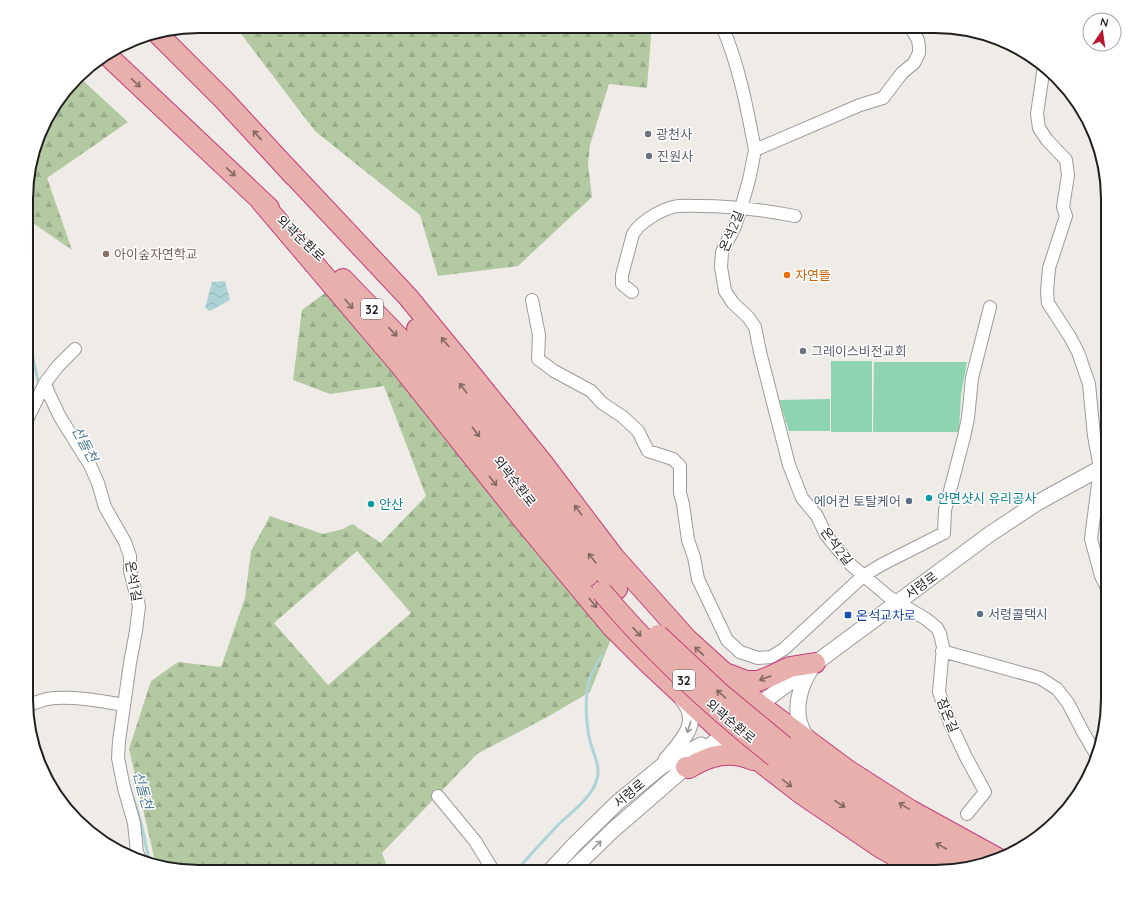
<svg xmlns="http://www.w3.org/2000/svg" width="1134" height="898" font-family="Quicksand,'Noto Sans KR',sans-serif">
  <style>
    .forest { fill: url(#forest-firs); fill-rule: evenodd }
    .pitch { fill: #8fd4b0 }
    .water { fill: url(#water-waves) }
    .lines { fill: none; stroke-linecap: round; stroke-linejoin: round }
    .stream { stroke: #add3d7; stroke-width: 3 }
    .minor-casing { stroke: #9c9c9c; stroke-width: 14 }
    .tertiary-casing { stroke: #9c9c9c; stroke-width: 17 }
    .trunk-casing { stroke: #c63b7d; stroke-width: 22 }
    .minor { stroke: #fff; stroke-width: 12 }
    .tertiary { stroke: #fff; stroke-width: 15 }
    .trunk { stroke: #e7b0ac; stroke-width: 20 }
    .trunk-bridge-casing { stroke: #c63b7d; stroke-width: 22; stroke-linecap: butt }
    .trunk-bridge { stroke: #e7b0ac; stroke-width: 20 }
    .oneway { stroke: #836866 }
    .oneway2 { stroke: #9a9a9a }
    .worship-dot { fill: #6b7280; stroke: #fff; stroke-width: 1.5 }
    .education-dot { fill: #8d6e63; stroke: #fff; stroke-width: 1.5 }
    .food-dot { fill: #e8710a; stroke: #fff; stroke-width: 1.5 }
    .culture-dot { fill: #0f9aa8; stroke: #fff; stroke-width: 1.5 }
    .service-dot { fill: #5c6f8a; stroke: #fff; stroke-width: 1.5 }
    .transit-dot { fill: #1a4fb4; stroke: #fff; stroke-width: 1.5 }
    .labels { text-anchor: middle; dominant-baseline: central; stroke-width: 3; stroke-linejoin: round; paint-order: stroke }
    .shield { fill: #fff; stroke: #626262; stroke-width: 1 }
    .shield-label { font-size: 12px; font-weight: bold; fill: #1f1f1f }
    .worship-label { font-size: 13px; fill: #5b616d; stroke: #fff; text-anchor: start }
    .street-label { font-size: 13px; fill: #1f1f1f; stroke: #fff }
    .education-label { font-size: 13px; fill: #785e54; stroke: #fff; text-anchor: start }
    .food-label { font-size: 13px; fill: #c56008; stroke: #fff; text-anchor: start }
    .culture-label { font-size: 13px; fill: #0d838f; stroke: #fff; text-anchor: start }
    .service-label { font-size: 13px; fill: #4e5e75; stroke: #fff; text-anchor: end }
    .transit-label { font-size: 13px; fill: #164399; stroke: #fff; text-anchor: start }
    .water-label { font-size: 14px; font-style: italic; fill: #507c95; stroke: #fff }
    .rim { fill: none; stroke: #1f1f1f; stroke-width: 2 }
  </style>
  <defs>
    <pattern id="forest-firs" width="22" height="20" patternUnits="userSpaceOnUse"><rect width="22" height="20" fill="#b2c9a1"/><path d="M5 1l3.5 6h-7zM16 11l3.5 6h-7z" fill="#99ac8a"/></pattern>
    <pattern id="water-waves" width="16" height="10" patternUnits="userSpaceOnUse"><rect width="16" height="10" fill="#add3d7"/><path d="M0 5q4-4 8 0t8 0" fill="none" stroke="#94b5b8"/></pattern>
  </defs>
  <rect width="100%" height="100%" fill="#efebe7"/>
  <!-- forest -->
  <path class="forest" d="M235,26H648L651,35L647,88L609,84L590,145L588,165L592,197L518,266L438,276L420,215L315,131Z
    M79,77L128,122L47,178L72,250L27,219L28,177L49,113Z
    M325,293L408,379L611,639L590,692L549,716L477,754L382,853L389,872H309L260,866L256,872H188L157,864L155,861L129,749L151,681L178,662L221,667L245,598L251,551L270,516L323,534L343,529L352,524L381,543L426,496L384,386L330,394L293,380L302,310ZM357,551L411,613L328,685L274,623Z"/>
  <!-- pitch -->
  <path class="pitch" d="M831,361H872V432H831Z
    M874,362H967L961,395L959,432H873Z
    M830,399V431H789L779,400Z"/>
  <!-- water -->
  <path class="water" d="M225,281L230,300L210,311L205,308L212,282Z"/>
  <g class="lines">
    <!-- stream -->
    <path class="stream" d="M27,325L30,345L39,385
      M129,785C134,801 140,816 143,832C146,842 146,853 151,863
      M519,868C532,852 546,838 560,823C573,811 592,797 597,779C601,767 593,753 590,741C586,724 584,695 590,678C593,670 598,663 601,656"/>
    <!-- minor casing -->
    <g class="minor-casing">
      <path id="minor" d="M722,26C739,65 747,108 755,150
        M910,26L918,40L919,47V53L914,63L902,73L883,98L860,105L755,150L749,180L741,208L735,226L722,252L721,267L725,291L733,303L748,317L755,327L760,352L789,465L802,498L817,516L826,535L851,565L889,597L926,619L937,628L940,634L943,647L939,692L950,723L966,757L985,792L967,814
        M1044,66L1037,114L1039,128L1047,140L1066,160L1068,175L1063,207L1066,216L1049,268L1047,291L1048,303L1070,337L1078,352L1089,384L1094,436L1100,468L1091,539L1101,576L1108,590
        M632,292L622,284V275L633,234C639,223 660,210 673,207C682,205 691,206 700,206C732,206 764,210 795,216
        M532,300L539,335L538,359L554,371L591,391L602,403L623,417L638,431L648,451L673,459L680,466V493L683,504L688,540L694,557L698,579L727,640L740,652L758,658L771,657L784,649L863,576L881,565L944,533L945,510L964,437L968,418L972,378L990,307
        M45,383L49,394L60,417L90,465L98,483L105,507L125,542L130,556V571L139,606L136,631L130,663L119,741L118,758L124,788L134,823L137,852L141,861
        M27,420L45,383L58,366L75,349
        M942,651L1040,678L1057,689L1068,703L1083,732L1097,756
        M26,706C33,703 40,701 47,699C69,695 102,701 124,705
        M438,796L475,841L494,872"/>
    </g>
    <!-- tertiary casing -->
    <g class="tertiary-casing">
      <path id="tertiary" d="M752,710L990,534L1037,503L1108,464
        M809,739C807,736 803,733 802,729C793,710 800,685 811,669
        M666,760C681,742 703,722 682,699
        M549,872L575,844L618,802L662,766L701,745
        M570,872L613,830L731,728"/>
    </g>
    <!-- trunk casing -->
    <g class="trunk-casing">
      <path id="trunk" d="M157,33L225,101L294,176
        M108,56L269,208
        M286,167L408,297L467,369L542,462L614,557L687,639L760,705L849,771L910,810L999,859
        M260,200L399,364L528,526L612,627L649,664L723,733L803,795L881,848L924,872
        M343,279L418,357L588,576
        M417,329C485,415 549,503 617,589
        M728,674L746,681H758L771,676L790,667L815,663
        M784,746C845,790 907,831 976,864
        M780,760C799,774 817,789 837,802C873,827 912,849 951,869
        M686,767L689,768C710,755 730,750 753,760"/>
    </g>
    <!-- minor -->
    <use href="#minor" class="minor"/>
    <!-- tertiary -->
    <use href="#tertiary" class="tertiary"/>
    <!-- trunk -->
    <use href="#trunk" class="trunk"/>
    <!-- trunk-bridge casing -->
    <g class="trunk-bridge-casing">
      <path id="trunk-bridge" d="M602,592C654,654 712,707 775,757
        M658,635L720,693L784,746"/>
    </g>
    <!-- trunk-bridge -->
    <use href="#trunk-bridge" class="trunk-bridge"/>
  </g>
  <!-- one-way arrows -->
  <defs><path id="oneway-shaft" d="M-6 0H5M1.5-3L5.5 0L1.5 3" fill="none" stroke-width="1.6" stroke-linecap="round" stroke-linejoin="round"/></defs>
  <g class="oneway">
    <use href="#oneway-shaft" transform="translate(136 83) rotate(43)"/>
    <use href="#oneway-shaft" transform="translate(257 135) rotate(-133)"/>
    <use href="#oneway-shaft" transform="translate(231 172) rotate(43)"/>
    <use href="#oneway-shaft" transform="translate(349 304) rotate(49)"/>
    <use href="#oneway-shaft" transform="translate(393 332) rotate(46)"/>
    <use href="#oneway-shaft" transform="translate(445 342) rotate(-130)"/>
    <use href="#oneway-shaft" transform="translate(463 388) rotate(-127)"/>
    <use href="#oneway-shaft" transform="translate(476 432) rotate(52)"/>
    <use href="#oneway-shaft" transform="translate(493 481) rotate(52)"/>
    <use href="#oneway-shaft" transform="translate(578 510) rotate(-127)"/>
    <use href="#oneway-shaft" transform="translate(592 558) rotate(-129)"/>
    <use href="#oneway-shaft" transform="translate(593 603) rotate(51)"/>
    <use href="#oneway-shaft" transform="translate(637 632) rotate(47)"/>
    <use href="#oneway-shaft" transform="translate(699 651) rotate(-137)"/>
    <use href="#oneway-shaft" transform="translate(765 678) rotate(160)"/>
    <use href="#oneway-shaft" transform="translate(721 694) rotate(-139)"/>
    <use href="#oneway-shaft" transform="translate(787 783) rotate(38)"/>
    <use href="#oneway-shaft" transform="translate(840 804) rotate(33)"/>
    <use href="#oneway-shaft" transform="translate(904 806) rotate(-149)"/>
    <use href="#oneway-shaft" transform="translate(941 846) rotate(-152)"/>
  </g>
  <g class="oneway2">
    <use href="#oneway-shaft" transform="translate(689 727) rotate(107)"/>
    <use href="#oneway-shaft" transform="translate(597 845) rotate(-44)"/>
  </g>
  <!-- markers -->
  <g class="worship-dot">
    <circle cx="648" cy="134" r="4"/>
    <circle cx="649" cy="156" r="4"/>
    <circle cx="803" cy="351" r="4"/>
  </g>
  <circle class="education-dot" cx="106" cy="254" r="4"/>
  <circle class="food-dot" cx="787" cy="275" r="4"/>
  <g class="culture-dot">
    <circle cx="929" cy="498" r="4"/>
    <circle cx="371" cy="504" r="4"/>
  </g>
  <g class="service-dot">
    <circle cx="909" cy="501" r="4"/>
    <circle cx="980" cy="614" r="4"/>
  </g>
  <rect class="transit-dot" x="844" y="611" width="8" height="8" rx="2"/>
  <g class="labels">
    <!-- shield labels -->
    <g class="shield">
      <rect x="361" y="299" width="22" height="20" rx="3"/>
      <rect x="673" y="670" width="22" height="20" rx="3"/>
    </g>
    <g class="shield-label">
      <text x="372" y="309">32</text>
      <text x="684" y="680">32</text>
    </g>
    <!-- worship labels -->
    <g class="worship-label">
      <text x="656" y="134">광천사</text>
      <text x="657" y="156">진원사</text>
      <text x="811" y="351">그레이스비전교회</text>
    </g>
    <!-- street labels -->
    <g class="street-label">
      <text transform="translate(731 231) rotate(-68)">온석2길</text>
      <text transform="translate(301 238) rotate(43)">외곽순환로</text>
      <text transform="translate(515 481) rotate(52)">외곽순환로</text>
      <text transform="translate(837 546) rotate(53)">온석2길</text>
      <text transform="translate(134 581) rotate(80)">온석1길</text>
      <text transform="translate(921 585) rotate(-36)">서령로</text>
      <text transform="translate(948 715) rotate(68)">잠온길</text>
      <text transform="translate(731 721) rotate(40)">외곽순환로</text>
      <text transform="translate(629 793) rotate(-40)">서령로</text>
    </g>
    <!-- education labels -->
    <g class="education-label">
      <text x="114" y="254">아이숲자연학교</text>
    </g>
    <!-- food labels -->
    <g class="food-label">
      <text x="795" y="275">자연뜰</text>
    </g>
    <!-- culture labels -->
    <g class="culture-label">
      <text x="937" y="498">안면샷시 유리공사</text>
      <text x="379" y="504">안산</text>
    </g>
    <!-- service labels -->
    <g class="service-label">
      <text x="901" y="501">에어컨 토탈케어</text>
      <text x="988" y="614" text-anchor="start">서령콜택시</text>
    </g>
    <!-- transit labels -->
    <g class="transit-label">
      <text x="856" y="615">온석교차로</text>
    </g>
    <!-- water labels -->
    <g class="water-label">
      <text transform="translate(85 444) rotate(62)">선돌천</text>
      <text transform="translate(143 790) rotate(75)">선돌천</text>
    </g>
  </g>
  <!-- crop -->
  <path d="M0 0H1134V898H0ZM199 33H935A166 166 0 0 1 1101 199V699A166 166 0 0 1 935 865H199A166 166 0 0 1 33 699V199A166 166 0 0 1 199 33Z" fill="#fff" fill-rule="evenodd"/>
  <path class="rim" d="M199 33H935A166 166 0 0 1 1101 199V699A166 166 0 0 1 935 865H199A166 166 0 0 1 33 699V199A166 166 0 0 1 199 33Z"/>
  <!-- north arrow -->
  <g transform="translate(1102 32) rotate(13)"><circle r="19" fill="#ffffff" stroke="#a5a5a5"/>
  <path d="M0-3L7 15L0 10L-7 15Z" fill="#b7182e"/>
  <text y="-6" font-size="11" font-weight="bold" text-anchor="middle" fill="#1f1f1f">N</text>
  </g>
</svg>
